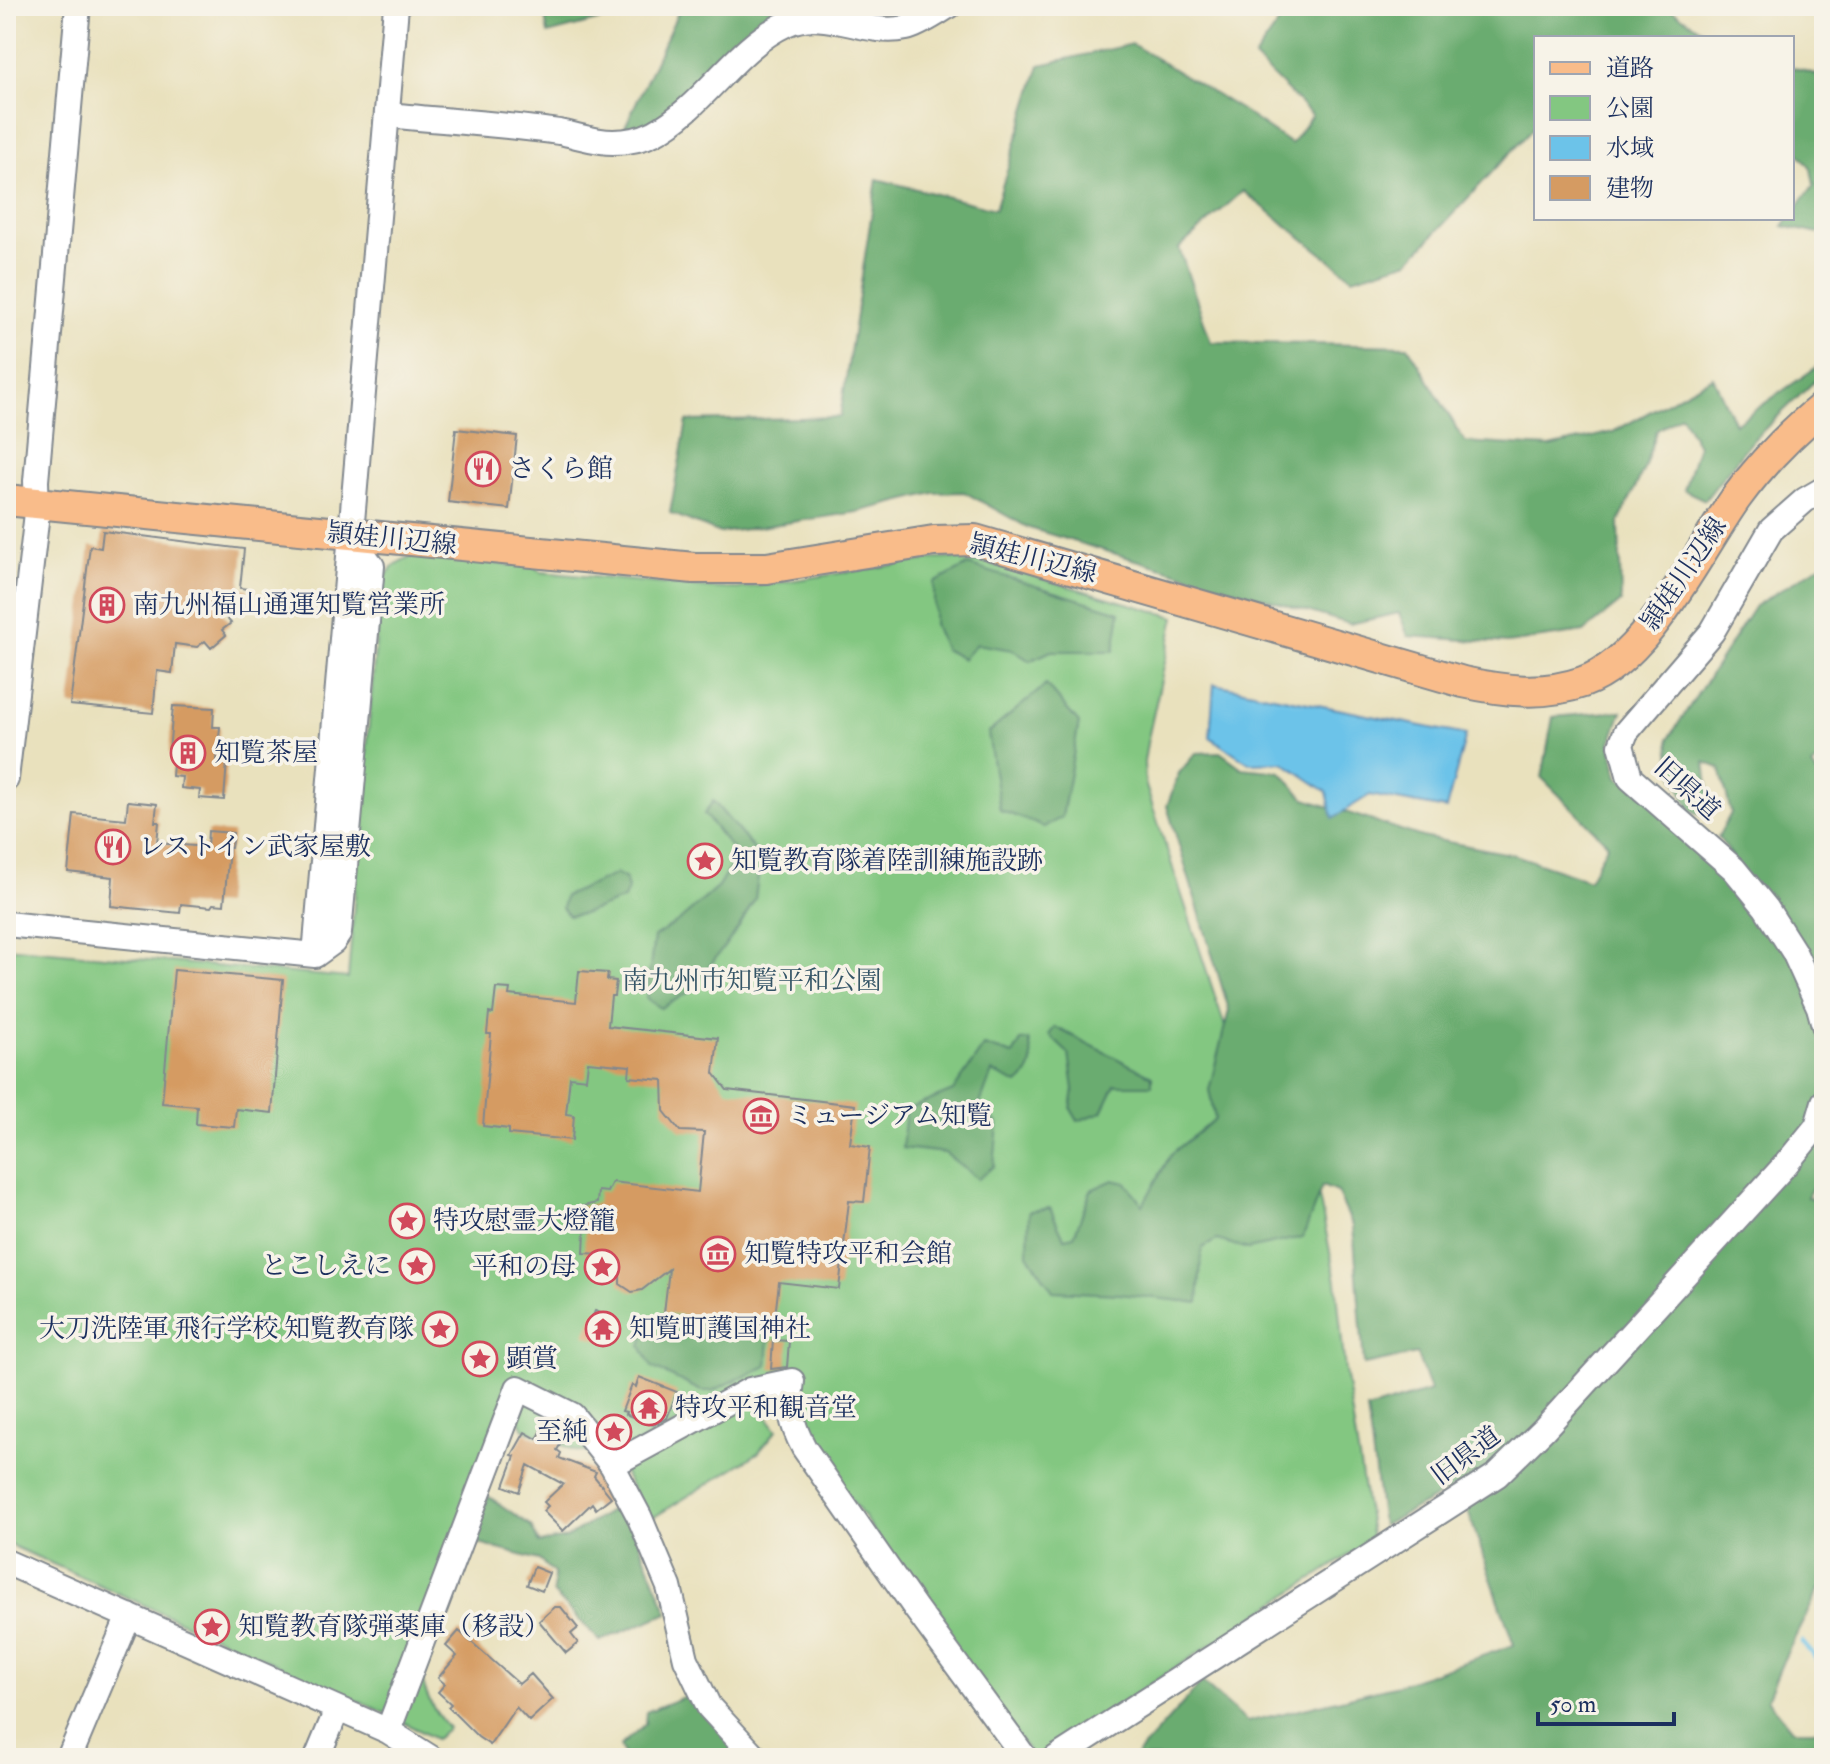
<svg xmlns="http://www.w3.org/2000/svg" width="1830" height="1764" font-family="'IM FELL Double Pica','Noto Serif JP',serif">
  <style>
    .green { fill: #83c781; stroke: #4f7b70; stroke-width: 2 }
    .forest { fill: #6aac6f; stroke: #426e66; stroke-width: 2 }
    .water { fill: #6cc3e9; stroke: #4479a4; stroke-width: 2 }
    .lines { fill: none; stroke-linecap: round; stroke-linejoin: round }
    .stream { stroke: #6cc3e9; stroke-width: 5 }
    .building { fill: #d59b62 }
    .minor-casing { stroke: #82888e; stroke-width: 28 }
    .major-casing { stroke: #82888e; stroke-width: 34 }
    .minor { stroke: #fff; stroke-width: 24 }
    .major { stroke: #f9bc8a; stroke-width: 30 }
    .labels { text-anchor: middle; dominant-baseline: central; stroke-width: 7; stroke-linejoin: round; paint-order: stroke }
    .poi-label { font-size: 26px; fill: #1b2f5e; stroke: #f7f3e8; text-anchor: start }
    .street-label { font-size: 26px; fill: #1b2f5e; stroke: #f7f3e8 }
    .park-label { font-size: 26px; fill: #355567; stroke: #f7f3e8 }
  </style>
  <rect width="100%" height="100%" fill="#f7f3e8"/>
  <filter id="ink" filterUnits="userSpaceOnUse"><feTurbulence type="fractalNoise" baseFrequency=".0125" numOctaves="2"/><feDisplacementMap in="SourceGraphic" scale="16" xChannelSelector="R" yChannelSelector="G"/><feConvolveMatrix kernelMatrix="1 2 1 2 8 2 1 2 1" color-interpolation-filters="sRGB"/></filter>
  <filter id="wash" filterUnits="userSpaceOnUse"><feTurbulence type="fractalNoise" baseFrequency=".006" numOctaves="4" result="noise"/><feDisplacementMap in="SourceGraphic" scale="32" xChannelSelector="R" yChannelSelector="G"/><feGaussianBlur stdDeviation="1.8" result="paint"/><feColorMatrix in="noise" values="0 0 0 0 0 0 0 0 0 0 0 0 0 0 0 0 0 1.4 0 .05"/><feComposite in="paint" operator="in"/></filter>
  <g filter="url(#wash)">
    <rect width="100%" height="100%" fill="#e9e1bd"/>
    <!-- green -->
    <path class="green" d="M412,556L535,567L541,572L707,588L737,589L933,559L970,558L1175,617L1147,743L1144,762L1145,783L1234,1054L1318,1192L1336,1281L1345,1371L1372,1540L1040,1756L1031,1755L802,1429L797,1410L802,1371L749,1384L624,1452H579L524,1429L516,1412L387,1714L6,1543V947L348,978L380,590C386,571 394,563 412,556Z
      M751,1396L777,1430L758,1453L649,1520L620,1466Z
      M420,1664C422,1690 431,1708 448,1728L435,1739L399,1720Z"/>
    <!-- forest -->
    <path class="forest" d="M543,6H653L548,34Z
      M681,6H817C803,10 782,11 770,19C730,46 672,128 624,129Z
      M1291,6H1666L1714,38H1536V125L1409,261L1353,278L1243,191L1179,248L1211,342L1408,346L1465,442L1550,447L1613,432L1713,377L1735,424L1824,362V372L1748,445L1705,500L1684,490L1698,445L1681,415L1656,431L1644,469L1619,522L1621,602L1584,632L1507,643L1408,636L1399,613L1350,624L1029,528L964,492L934,493L857,512L720,533L670,513L687,421L840,417L877,179L995,209L1040,65L1132,44L1241,110L1291,144L1312,115L1254,58Z
      M1792,67L1824,77V226L1818,234L1783,226L1789,218H1792V214L1814,185L1811,169L1792,145Z
      M1824,563V757L1812,766L1824,784V1167L1807,1197L1824,1201V1580L1783,1661L1767,1699L1792,1730H1815L1824,1726V1758H1134L1202,1682L1247,1722L1398,1685L1514,1645L1459,1485L1382,1526L1367,1410L1430,1391L1417,1354L1364,1365L1353,1226L1337,1192L1322,1186L1303,1237L1248,1249L1217,1240L1202,1248L1198,1303L1119,1294L1053,1291L1028,1254L1029,1211L1050,1208L1064,1238L1074,1236L1091,1190L1113,1180L1126,1183L1143,1205L1171,1154L1215,1119L1209,1090L1229,1010L1167,806L1179,773L1196,753L1220,752L1242,768L1281,772L1305,799L1422,837L1515,855L1589,880L1608,844L1542,778L1553,717L1622,711L1611,743L1618,777L1733,857L1718,837L1731,813L1720,768L1705,762L1710,800L1706,817L1690,810L1671,767L1669,738L1755,606Z
      M968,565L1120,612L1114,651H1051L1030,661L1013,650L976,644L963,659L944,649L934,624V583Z
      M1046,685L1079,723L1062,817L1044,827L1000,810L988,733Z
      M713,801L764,861L758,877L755,899L739,927L691,991L661,1008L646,998L654,937L679,921L718,887L737,855L704,814Z
      M616,874L625,878L628,889L624,899L583,914L569,916L562,908L565,896Z
      M1055,1027L1152,1076V1085H1115L1102,1112L1078,1121L1071,1109L1074,1089L1069,1054L1049,1035Z
      M1029,1040C1033,1061 1036,1069 1018,1084L992,1072L980,1104L998,1124L994,1166L978,1179L945,1153L902,1148L906,1110L953,1091L984,1046L1013,1055L1021,1041Z
      M656,1316L766,1331L769,1337L767,1366L712,1391H701L652,1367L641,1346L648,1322Z
      M488,1496L531,1526L539,1543L566,1538L623,1503L668,1613L600,1641L553,1593L554,1573L539,1560L472,1542Z
      M691,1694L745,1758H625L620,1746L645,1724L646,1712Z"/>
    <!-- water -->
    <path class="water" d="M1214,684L1466,735L1446,809L1370,795L1333,818L1327,792L1283,762L1249,763L1210,737Z"/>
    <g class="lines">
      <!-- stream -->
      <path class="stream" d="M1802,1642L1824,1668"/>
    </g>
    <g id="blocks">
      <!-- building -->
      <path class="building" d="M456,429L517,436L509,509L448,502Z
        M103,531L244,549L240,588L248,589L246,609L215,605L231,623L222,630L226,635L211,648L205,641L197,647L175,644L172,673L157,671L153,713L70,705L90,546L101,548Z
        M173,706L214,708L213,727H220L217,760L227,761L224,800L199,798L200,790L181,788L182,777L172,776L174,753H169Z
        M128,801L157,804L155,822H159L157,843L207,847L208,831L233,833L231,848H229L224,905L213,904L211,907L181,904L180,913L111,906L113,877L68,872L74,814L126,819Z
        M174,970L283,980L272,1113L236,1109L234,1127L196,1124L197,1106L162,1103Z
        M579,971L608,973L607,980L616,981L614,996H611L608,1026L718,1038L714,1073L727,1090L855,1105L850,1144L870,1147L864,1202L849,1201L839,1289L779,1282L774,1326L664,1313L669,1269L642,1290L632,1292L620,1284V1261L604,1260L603,1254L584,1253L585,1231L576,1225V1213L578,1207L597,1203L598,1191L607,1192L612,1182L698,1192L704,1132L680,1131L664,1111L663,1080L629,1077L630,1066L588,1062L586,1079L570,1077L566,1114L574,1115L572,1140L509,1134V1129L483,1126L491,1034H487L489,1013L493,1014L496,988L510,989L509,995L576,1002Z
        M595,1311L614,1318L604,1342L585,1335Z
        M773,1340L789,1341L787,1367L771,1369Z
        M639,1377L677,1392L667,1418L653,1425L625,1414L626,1412L622,1411L632,1385L636,1387Z
        M548,1420L562,1427L567,1433L557,1450L561,1453L559,1458L596,1472L594,1476L611,1497L596,1509L592,1503L563,1531L543,1511L548,1506L544,1502L563,1484L528,1465L519,1492L504,1486L515,1456L512,1455L525,1432L537,1439Z
        M534,1567L549,1573L542,1591L527,1585Z
        M555,1607H561L578,1628L571,1634L578,1643L566,1653L539,1621Z
        M459,1631L519,1684L531,1674L553,1699L529,1721L516,1707L490,1745L478,1737L448,1707L451,1704L438,1692L445,1684L438,1678L457,1656L446,1646Z"/>
    </g>
  </g>
  <g filter="url(#ink)">
    <use href="#blocks" fill-opacity="0" stroke="#82888e" stroke-width="2"/>
    <g class="lines">
      <!-- minor casing -->
      <g class="minor-casing">
        <path id="minor" d="M389,115C445,121 503,124 559,132C576,135 595,142 613,142C626,142 642,139 654,133C705,106 734,48 786,24C826,6 865,37 906,28C920,25 936,13 949,6
          M1824,489L1805,500L1771,530L1712,632L1626,732L1621,745L1630,778L1734,869L1766,908L1794,952L1819,1007L1824,1025
          M6,779L37,513L36,481L78,6
          M6,924L315,955L333,942L339,933L372,566L349,535
          M315,955L396,6
          M612,1465L639,1516L669,1587L686,1659L709,1707L756,1758
          M6,1562L388,1731L431,1758
          M388,1731L518,1388L572,1415L612,1465L750,1390L792,1381C788,1408 791,1424 804,1448L916,1609L1025,1758
          M69,1758L129,1616
          M317,1758L337,1710
          M1056,1758L1497,1475L1544,1429L1786,1164L1817,1126L1824,1102"/>
      </g>
      <!-- major casing -->
      <g class="major-casing">
        <path id="major" d="M6,500L694,568H767L934,541L975,540L1463,682C1504,691 1543,696 1583,682C1648,659 1697,553 1736,498C1760,465 1792,432 1824,406"/>
      </g>
      <!-- minor -->
      <use href="#minor" class="minor"/>
      <!-- major -->
      <use href="#major" class="major"/>
    </g>
  </g>
  <!-- icons -->
  <defs>
    <g id="restaurant-ring" transform="scale(1.8)"><circle r="9.5" fill="#f7f3e8" stroke="#d1495b" stroke-width="1.5"/><path d="M-5-6h1v4h1v-4h1v4h1v-4h1v5L-1.5 .5V6h-2V.5L-5-1ZM5-6V6H3V1.5H1.5Q1.5-4 5-6Z" fill="#d1495b"/></g>
    <g id="building-ring" transform="scale(1.8)"><circle r="9.5" fill="#f7f3e8" stroke="#d1495b" stroke-width="1.5"/><path d="M-4-6H4V6H1V3H-1V6H-4ZM-2.5-4.3h1.7v1.8h-1.7ZM.8-4.3h1.7v1.8H.8ZM-2.5-1h1.7V.8h-1.7ZM.8-1h1.7V.8H.8Z" fill="#d1495b"/></g>
    <g id="sight-ring" transform="scale(1.8)"><circle r="9.5" fill="#f7f3e8" stroke="#d1495b" stroke-width="1.5"/><path d="M0-6L1.8-2.2L6-1.7L2.9 1.2L3.7 5.4L0 3.3L-3.7 5.4L-2.9 1.2L-6-1.7L-1.8-2.2Z" fill="#d1495b"/></g>
    <g id="museum-ring" transform="scale(1.8)"><circle r="9.5" fill="#f7f3e8" stroke="#d1495b" stroke-width="1.5"/><path d="M0-6L6-3V-2H-6V-3ZM-5-1h2V3h-2ZM-1-1h2V3h-2ZM3-1h2V3H3ZM-6 4H6V6H-6Z" fill="#d1495b"/></g>
    <g id="temple-ring" transform="scale(1.8)"><circle r="9.5" fill="#f7f3e8" stroke="#d1495b" stroke-width="1.5"/><path d="M0-6L5-2H3V0L6.5 2.5H4V6H1.5V3h-3V6H-4V2.5H-6.5L-3 0V-2H-5Z" fill="#d1495b"/></g>
  </defs>
  <g fill-rule="evenodd">
    <use href="#restaurant-ring" x="483" y="469"/>
    <use href="#building-ring" x="107" y="605"/>
    <use href="#building-ring" x="188" y="753"/>
    <use href="#restaurant-ring" x="113" y="847"/>
    <use href="#sight-ring" x="705" y="861"/>
    <use href="#museum-ring" x="761" y="1116"/>
    <use href="#sight-ring" x="407" y="1221"/>
    <use href="#museum-ring" x="718" y="1254"/>
    <use href="#sight-ring" x="417" y="1266"/>
    <use href="#sight-ring" x="602" y="1267"/>
    <use href="#sight-ring" x="440" y="1329"/>
    <use href="#temple-ring" x="603" y="1329"/>
    <use href="#sight-ring" x="480" y="1359"/>
    <use href="#temple-ring" x="649" y="1408"/>
    <use href="#sight-ring" x="614" y="1432"/>
    <use href="#sight-ring" x="212" y="1627"/>
  </g>
  <g class="labels">
    <!-- poi labels -->
    <g class="poi-label">
      <text x="509" y="469">さくら館</text>
      <text x="133" y="605">南九州福山通運知覧営業所</text>
      <text x="214" y="753">知覧茶屋</text>
      <text x="139" y="847">レストイン武家屋敷</text>
      <text x="731" y="861">知覧教育隊着陸訓練施設跡</text>
      <text x="787" y="1116">ミュージアム知覧</text>
      <text x="433" y="1221">特攻慰霊大燈籠</text>
      <text x="744" y="1254">知覧特攻平和会館</text>
      <text x="391" y="1266" text-anchor="end">とこしえに</text>
      <text x="576" y="1267" text-anchor="end">平和の母</text>
      <text x="414" y="1329" text-anchor="end">大刀洗陸軍 飛行学校 知覧教育隊</text>
      <text x="629" y="1329">知覧町護国神社</text>
      <text x="506" y="1359">顕賞</text>
      <text x="675" y="1408">特攻平和観音堂</text>
      <text x="588" y="1432" text-anchor="end">至純</text>
      <text x="238" y="1627">知覧教育隊弾薬庫（移設）</text>
    </g>
    <!-- street labels -->
    <g class="street-label">
      <text transform="translate(392 539) rotate(6)">頴娃川辺線</text>
      <text transform="translate(1033 559) rotate(14)">頴娃川辺線</text>
      <text transform="translate(1684 574) rotate(-56)">頴娃川辺線</text>
      <text transform="translate(1687 789) rotate(42)">旧県道</text>
      <text transform="translate(1466 1456) rotate(-37)">旧県道</text>
    </g>
    <!-- park labels -->
    <g class="park-label">
      <text x="752" y="981">南九州市知覧平和公園</text>
    </g>
  </g>
  <!-- margin -->
  <rect width="1830" height="1764" fill="none" stroke="#f7f3e8" stroke-width="32"/>
  <!-- legend -->
  <rect x="1534" y="36" width="260" height="184" fill="#f7f3e8" stroke="#9fa5b1" stroke-width="2"/>
  <rect x="1550" y="62" width="40" height="12" fill="#f9bc8a" stroke="#9fa5b1" stroke-width="2"/>
  <text x="1606" y="76" font-size="24" fill="#1b2f5e">道路</text>
  <rect x="1550" y="96" width="40" height="24" fill="#83c781" stroke="#9fa5b1" stroke-width="2"/>
  <text x="1606" y="116" font-size="24" fill="#1b2f5e">公園</text>
  <rect x="1550" y="136" width="40" height="24" fill="#6cc3e9" stroke="#9fa5b1" stroke-width="2"/>
  <text x="1606" y="156" font-size="24" fill="#1b2f5e">水域</text>
  <rect x="1550" y="176" width="40" height="24" fill="#d59b62" stroke="#9fa5b1" stroke-width="2"/>
  <text x="1606" y="196" font-size="24" fill="#1b2f5e">建物</text>
  <!-- scale -->
  <path d="M1538 1712v12h136v-12" fill="none" stroke="#1b2f5e" stroke-width="4"/>
  <text x="1550" y="1712" font-size="24" fill="#1b2f5e" stroke="#f7f3e8" stroke-width="6" paint-order="stroke">50 m</text>
</svg>
